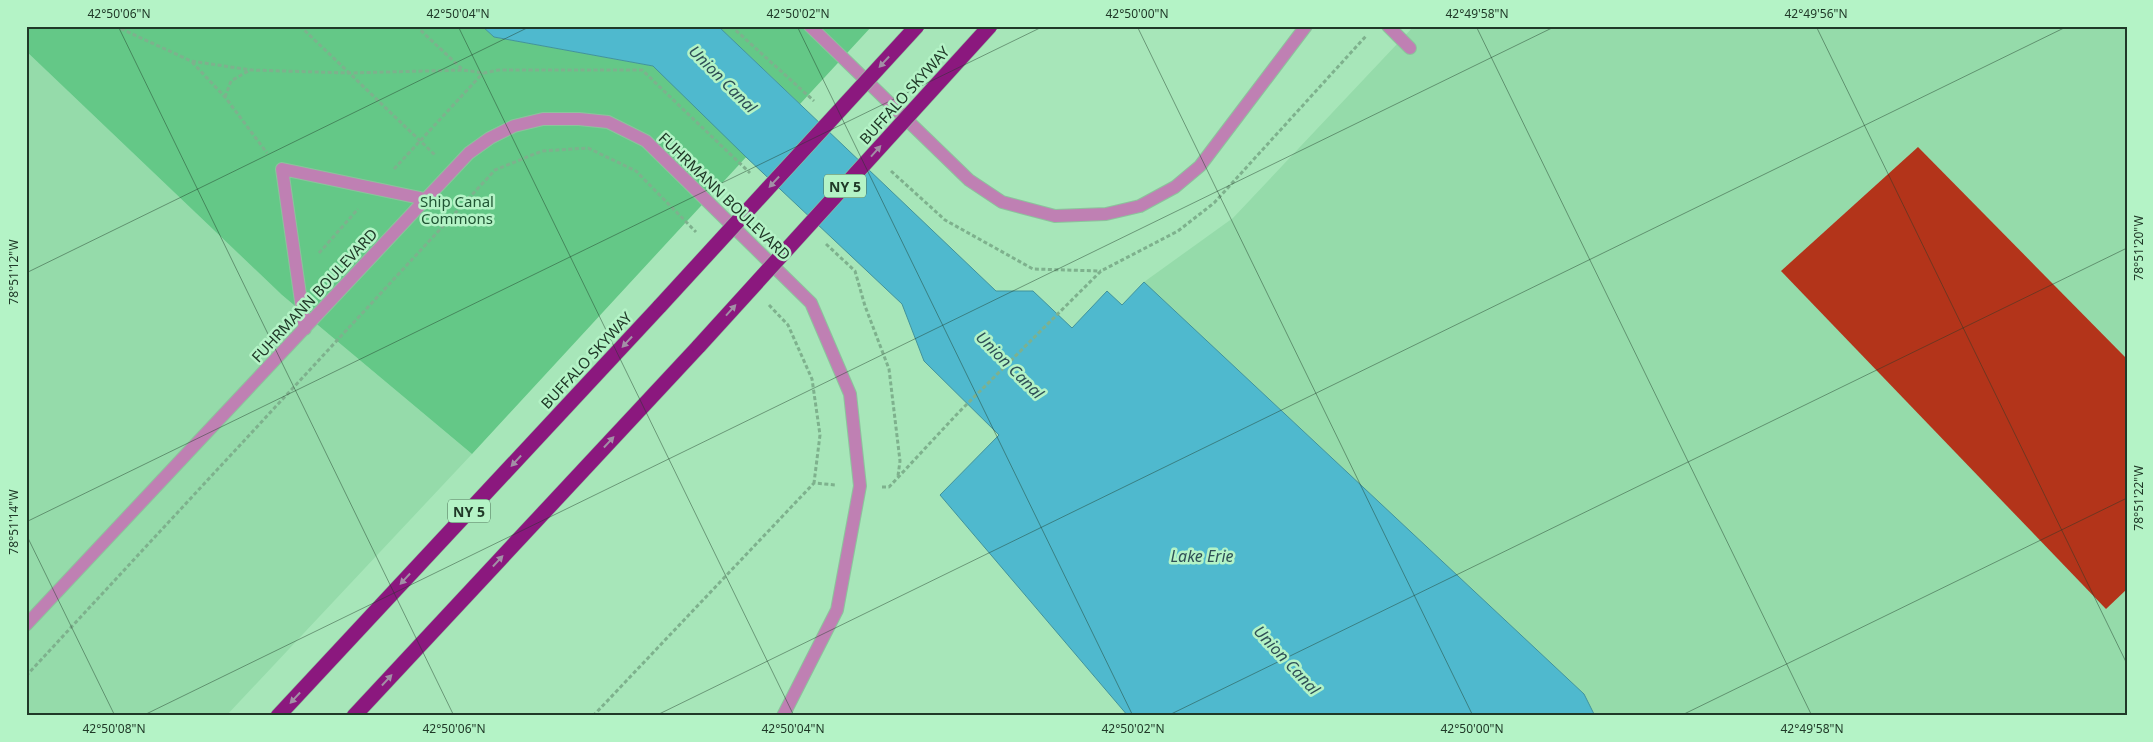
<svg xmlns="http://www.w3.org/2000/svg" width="2153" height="742" font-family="'Noto Sans',sans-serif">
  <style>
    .built { fill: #95dbaa }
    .green { fill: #64c887 }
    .water { fill: #4fb9ce; stroke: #41939c }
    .building { fill: #b3341a }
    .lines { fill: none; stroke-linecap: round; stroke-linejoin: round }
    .minor-casing { stroke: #8cc39c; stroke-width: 14 }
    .highway-casing { stroke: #8cc39c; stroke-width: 16 }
    .path { stroke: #7eb18d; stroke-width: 3; stroke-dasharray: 4 2.5; stroke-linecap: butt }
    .minor { stroke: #bf80b3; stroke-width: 12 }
    .highway { stroke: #8b187e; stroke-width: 15 }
    .highway-bridge-casing { stroke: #8cc39c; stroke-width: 16; stroke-linecap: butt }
    .highway-bridge { stroke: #8b187e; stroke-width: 15 }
    .oneway { fill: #a290a6 }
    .ticks { fill: none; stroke: #203928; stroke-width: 1; stroke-opacity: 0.45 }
    .labels { text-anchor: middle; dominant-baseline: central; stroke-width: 5; stroke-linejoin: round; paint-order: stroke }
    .shield { fill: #b4f3c6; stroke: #4c7157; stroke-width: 1 }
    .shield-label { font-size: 14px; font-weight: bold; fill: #203928 }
    .street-label { font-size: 15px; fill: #203928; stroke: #b4f3c6 }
    .park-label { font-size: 15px; fill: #205534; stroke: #b4f3c6 }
    .water-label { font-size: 16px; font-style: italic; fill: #2f4f56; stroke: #b4f3c6 }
    .neatline { fill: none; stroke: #203928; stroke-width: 2 }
    .ticks-label { font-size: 12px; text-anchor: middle; fill: #203928 }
  </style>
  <rect width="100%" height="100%" fill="#a7e6b9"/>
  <!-- built -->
  <path class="built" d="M1414,26H2127V716H1595L1584,694L1144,282L1233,218Z
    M26,51L282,295L472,454L226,716H26Z"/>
  <!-- green -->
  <path class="green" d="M26,26H482L494,37L653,66L748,155L472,454L282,295L26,51Z
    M718,26H872L800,104Z"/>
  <!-- water -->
  <path class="water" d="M482,26H718L996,291H1033L1072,328L1107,291L1122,305L1144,282L1584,694L1595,716H1128L940,495L999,435L924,361L902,304L746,157L653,66L494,37Z"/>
  <!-- building -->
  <path class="building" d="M1918,147L2127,359V589L2106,609L1781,271Z"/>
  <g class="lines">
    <!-- minor casing -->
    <g class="minor-casing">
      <path id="minor" d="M810,26L969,180L1002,202L1055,216L1106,214L1140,206L1175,187L1200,166L1306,26
        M1388,26L1410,48
        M305,329L282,169L425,199
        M26,625L469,153L490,138L514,126L543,119H579L608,122L646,141L811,303L850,394L860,486L837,610L783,716"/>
    </g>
    <!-- highway casing -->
    <g class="highway-casing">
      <path id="highway" d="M278,716L660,306
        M354,716L699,346"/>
    </g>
    <!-- path -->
    <path class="path" d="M115,26L191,61L251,70L349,73L463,70L484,73L498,70H642L750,173
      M300,26L435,155
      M416,26L462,69
      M731,26L814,101
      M192,62L225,97L267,153
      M225,97L231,81L250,70
      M394,169L483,73
      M891,171L945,220L1033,269L1101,271
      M826,244L855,271L865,306L889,369L900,461L898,476
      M319,253L358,209
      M769,305L788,325L812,379L820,435L814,483
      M882,487H889L959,412L1101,271L1178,231L1214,203L1366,36
      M26,676L495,170L542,151L588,148L636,171L696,232
      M593,716L814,483L836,485"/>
    <!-- minor -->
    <use href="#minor" class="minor"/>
    <!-- highway -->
    <use href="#highway" class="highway"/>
    <!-- highway-bridge casing -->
    <g class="highway-bridge-casing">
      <path id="highway-bridge" d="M660,306L917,26
        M699,346L990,26"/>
    </g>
    <!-- highway-bridge -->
    <use href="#highway-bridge" class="highway-bridge"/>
  </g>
  <!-- one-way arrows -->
  <defs><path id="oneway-solid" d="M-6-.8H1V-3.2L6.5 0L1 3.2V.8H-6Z" transform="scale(1.25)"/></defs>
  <g class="oneway">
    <use href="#oneway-solid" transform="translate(884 62) rotate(133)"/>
    <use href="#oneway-solid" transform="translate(876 151) rotate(-48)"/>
    <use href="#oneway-solid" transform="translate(774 182) rotate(133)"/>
    <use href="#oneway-solid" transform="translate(731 310) rotate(-48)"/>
    <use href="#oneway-solid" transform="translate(627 342) rotate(133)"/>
    <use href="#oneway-solid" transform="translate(609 442) rotate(-47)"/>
    <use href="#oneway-solid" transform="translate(516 461) rotate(133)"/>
    <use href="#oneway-solid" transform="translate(498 561) rotate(-47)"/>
    <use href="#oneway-solid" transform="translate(405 579) rotate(133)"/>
    <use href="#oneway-solid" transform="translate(387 680) rotate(-47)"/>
    <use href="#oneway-solid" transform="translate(295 698) rotate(133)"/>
  </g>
  <!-- ticks -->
  <path class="ticks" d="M118,26L454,716M458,26L794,716M797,26L1133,716M1137,26L1473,716M1476,26L1812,716M1816,26L2127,664M26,273L531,26M26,522L1044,26M26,534L115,716M142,716L1556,26M655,716L2068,26M1167,716L2127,248M1680,716L2127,498"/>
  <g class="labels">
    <!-- shield labels -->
    <g class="shield">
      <rect x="824" y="174.5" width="42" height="23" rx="4"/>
      <rect x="448" y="499.5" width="42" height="23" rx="4"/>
    </g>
    <g class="shield-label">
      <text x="845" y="186">NY 5</text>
      <text x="469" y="511">NY 5</text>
    </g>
    <!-- street labels -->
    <g class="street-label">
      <text transform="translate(904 95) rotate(-48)">BUFFALO SKYWAY</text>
      <text transform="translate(725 196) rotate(44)">FUHRMANN BOULEVARD</text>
      <text transform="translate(314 295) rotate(-47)">FUHRMANN BOULEVARD</text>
      <text transform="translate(586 360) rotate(-47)">BUFFALO SKYWAY</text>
    </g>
    <!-- park labels -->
    <g class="park-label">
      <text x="457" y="201">Ship Canal<tspan x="457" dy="17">Commons</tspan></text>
    </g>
    <!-- water labels -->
    <g class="water-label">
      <text transform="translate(723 79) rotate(45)">Union Canal</text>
      <text transform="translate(1010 365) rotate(45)">Union Canal</text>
      <text x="1202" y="556">Lake Erie</text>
      <text transform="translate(1287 660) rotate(47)">Union Canal</text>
    </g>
  </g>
  <!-- border -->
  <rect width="2153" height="742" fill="none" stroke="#b4f3c6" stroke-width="55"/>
  <rect x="28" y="28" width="2098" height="686" class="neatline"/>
  <g class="ticks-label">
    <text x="119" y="18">42°50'06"N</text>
    <text x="458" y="18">42°50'04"N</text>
    <text x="798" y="18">42°50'02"N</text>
    <text x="1137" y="18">42°50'00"N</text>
    <text x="1477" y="18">42°49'58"N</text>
    <text x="1816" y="18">42°49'56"N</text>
    <text transform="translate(2139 248) rotate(-90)" y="4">78°51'20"W</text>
    <text transform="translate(14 272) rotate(-90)" y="4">78°51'12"W</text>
    <text transform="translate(2139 498) rotate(-90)" y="4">78°51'22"W</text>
    <text transform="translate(14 522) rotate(-90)" y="4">78°51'14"W</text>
    <text x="114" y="733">42°50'08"N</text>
    <text x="454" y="733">42°50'06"N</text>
    <text x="793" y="733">42°50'04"N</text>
    <text x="1133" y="733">42°50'02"N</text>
    <text x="1472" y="733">42°50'00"N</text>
    <text x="1812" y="733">42°49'58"N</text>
  </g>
</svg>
